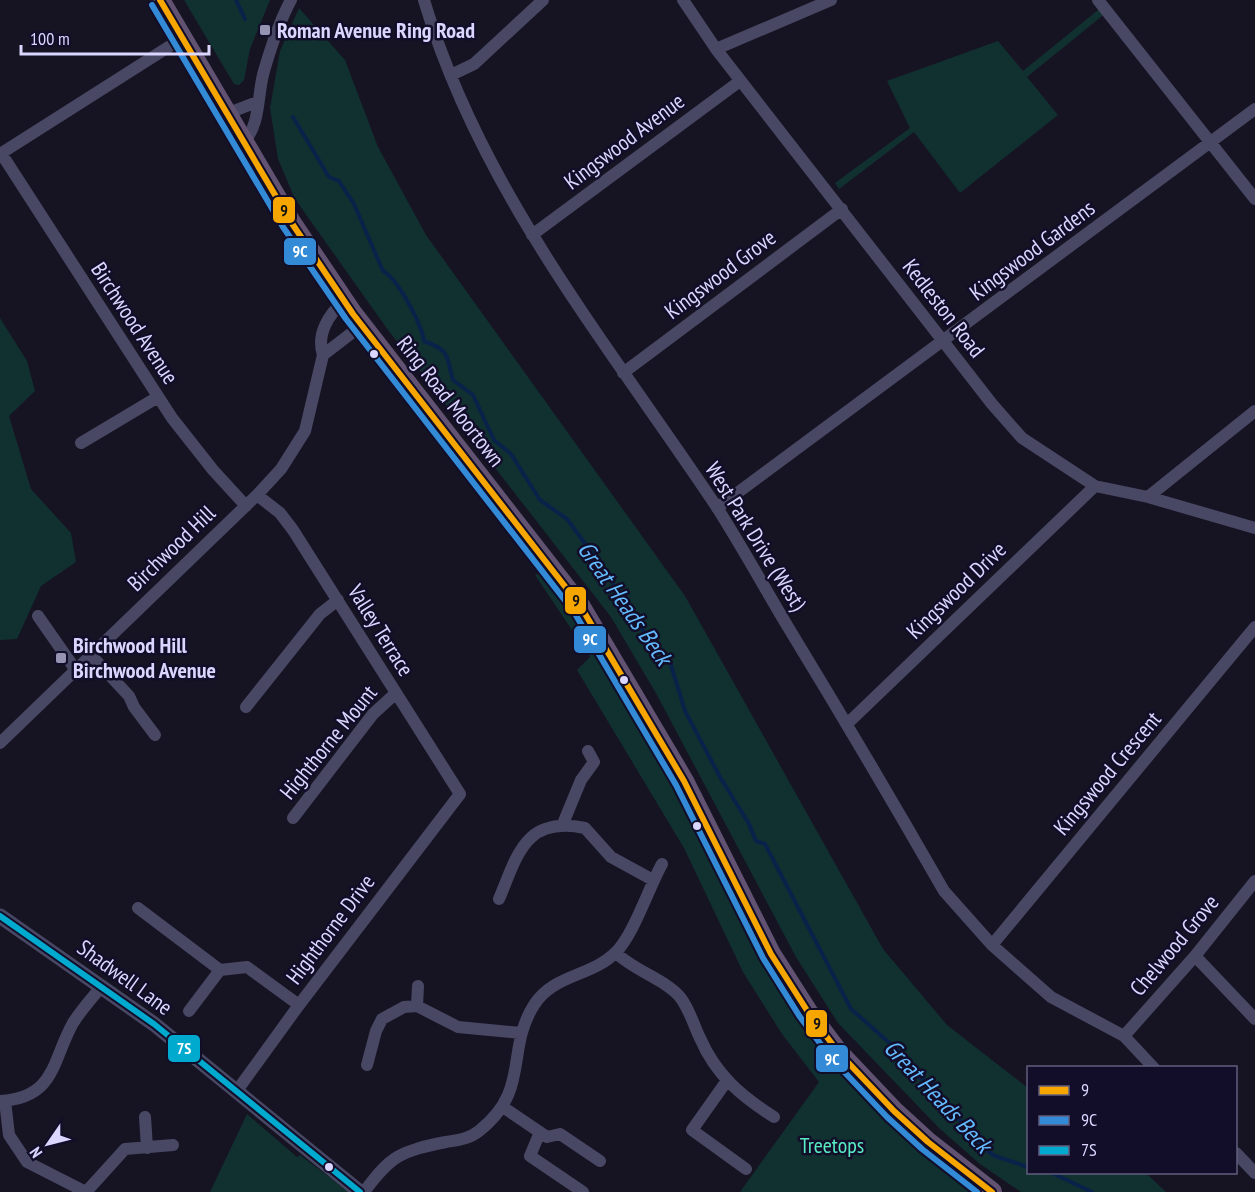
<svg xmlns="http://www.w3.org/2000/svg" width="1255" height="1192" font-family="'PT Sans Narrow',sans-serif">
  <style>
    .green { fill: #113030 }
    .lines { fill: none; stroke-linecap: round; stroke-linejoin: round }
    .stream { stroke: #09224a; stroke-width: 4 }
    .minor { stroke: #494864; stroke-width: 12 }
    .tertiary { stroke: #494864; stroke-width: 15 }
    .trunk { stroke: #625272; stroke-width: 20 }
    .bus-1-casing { stroke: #120e29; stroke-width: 10 }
    .bus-2-casing { stroke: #120e29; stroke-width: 10 }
    .bus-3-casing { stroke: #120e29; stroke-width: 10 }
    .bus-1 { stroke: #f7a600; stroke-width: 6 }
    .bus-2 { stroke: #338bd7; stroke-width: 6 }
    .bus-3 { stroke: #00a9ce; stroke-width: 6 }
    .poi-dot { fill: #9592b2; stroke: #120e29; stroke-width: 2 }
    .bus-dot { fill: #dad6ff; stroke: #120e29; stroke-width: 2 }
    .labels { text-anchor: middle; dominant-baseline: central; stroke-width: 5; stroke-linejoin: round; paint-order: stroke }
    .poi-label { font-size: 22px; font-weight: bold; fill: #dad6ff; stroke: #120e29; text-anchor: start }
    .street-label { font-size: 22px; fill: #dad6ff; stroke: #120e29 }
    .park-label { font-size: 22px; fill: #57eac3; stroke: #120e29 }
    .water-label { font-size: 24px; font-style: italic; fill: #64baff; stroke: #120e29 }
    .line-badge { stroke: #120e29; stroke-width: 2 }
    .badge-label { font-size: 16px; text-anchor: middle; font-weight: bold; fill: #fff }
    .pale-badge-label { font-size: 16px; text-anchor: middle; font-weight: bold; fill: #111 }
  </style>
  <rect width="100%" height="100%" fill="#161423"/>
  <!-- green -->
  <path class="green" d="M184,0H270L250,49L244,80L239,85L234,84Z
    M1103,6L1107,12L1027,77L1058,115L960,193L914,132L839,189L835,183L910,128L887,81L998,41L1023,71Z
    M299,8L345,60L378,147L426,235L685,596L883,949L947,1025L1028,1088V1172L1146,1173L1166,1192H1021L980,1164L939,1128L838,1023L796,957L657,695L611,617L388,330L295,199L278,159L270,108L280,51Z
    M0,318L27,361L35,391L9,416L31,489L71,533L76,562L41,586L17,639L0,640Z
    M543,572L569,605L685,798L778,979L979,1192H740L819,1082L782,1034L743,972L684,848L577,670L590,657L535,575Z
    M247,1114L297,1157L300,1155L349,1192H210Z"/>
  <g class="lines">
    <!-- stream -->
    <path class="stream" d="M236,0L245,19
      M293,117L329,177L339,181L354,204L383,271C398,279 421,323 424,341C451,351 446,356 453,380L473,395L494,440L511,454L540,500L567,519L606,572L634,619L671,665L685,711L720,777L749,824L756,841L765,844L851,1009L901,1053L920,1078L933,1084L950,1112L970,1129L983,1148L995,1156L1028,1167
      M1050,1172L1092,1192"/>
    <!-- minor -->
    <path class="minor" d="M424,0C480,190 608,344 716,506C741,545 764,587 788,627C841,714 893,802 944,891L992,945L1051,997L1124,1036L1154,1068
      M683,0L716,49L992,404L1022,438L1095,486L1148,497L1255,528
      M1098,0L1255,199
      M716,49L831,0
      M451,75L474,64L543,0
      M226,114L257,102
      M243,143C261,125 257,94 264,71C271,47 279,22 291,0
      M1,153L172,418L213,470L246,506
      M0,154L181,39
      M532,235L740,81
      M323,355L362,325
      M623,373L842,209
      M81,443L158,397
      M1148,497L1255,411
      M717,508L1255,109
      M38,616L75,669
      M90,654L129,696L134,707L155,735
      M246,707L320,614L338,600
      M847,724L1095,486
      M0,743L257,495L281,469L305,431L323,355C316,334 329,314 344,301
      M293,818L373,714L396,693
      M562,826L581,780L594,762L588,751
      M499,899C518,854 525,816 585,828L611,857L653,880
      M138,908L220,970
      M992,945L1255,627
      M616,953C635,971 666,980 680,997C690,1010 693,1024 700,1038C716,1075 741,1096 774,1117
      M1195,956L1255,1019
      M417,1006L418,986
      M189,1011L220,970L247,967L299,1005
      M1124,1036L1195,956L1255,881
      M367,1065L376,1031L382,1019L404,1007L417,1006L458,1027L521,1033
      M726,1082L692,1130L746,1169
      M236,1092L299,1005L460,794L293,530L280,513L257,495
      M0,1101C56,1098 52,1060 73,1023C81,1010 92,998 101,987
      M5,1101L9,1135L27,1162L86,1192L125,1149L173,1145
      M503,1107L547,1137L560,1134L600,1161
      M145,1117L147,1148
      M540,1132L530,1156L583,1192
      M1236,1153L1255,1173
      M364,1192C391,1155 401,1151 446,1142C458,1140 469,1139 479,1131C531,1090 505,1051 534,1005C553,974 592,977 616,952C633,936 649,887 662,864"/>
    <!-- tertiary -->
    <path class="tertiary" d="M0,916L154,1024L360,1192"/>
    <!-- trunk -->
    <path class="trunk" d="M160,0L291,222L353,314L581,607L684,781L771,954L808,1012L839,1053L894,1111L928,1142L992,1192"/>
    <!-- bus-1 casing -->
    <g class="bus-1-casing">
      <path id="bus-1" d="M160,0L291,222L353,314L581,607L684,781L771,954L808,1012L839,1053L894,1111L928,1142L992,1192"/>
    </g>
    <!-- bus-2 casing -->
    <g class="bus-2-casing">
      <path id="bus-2" d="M152,5L283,227L346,319L574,612L676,785L763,958L800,1017L832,1059L887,1117L922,1149L977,1192"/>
    </g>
    <!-- bus-3 casing -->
    <g class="bus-3-casing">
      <path id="bus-3" d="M0,916L154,1024L360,1192"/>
    </g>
    <!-- bus-1 -->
    <use href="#bus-1" class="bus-1"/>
    <!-- bus-2 -->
    <use href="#bus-2" class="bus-2"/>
    <!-- bus-3 -->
    <use href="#bus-3" class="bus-3"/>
  </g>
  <!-- markers -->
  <g class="poi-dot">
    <rect x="259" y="24" width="12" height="12" rx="3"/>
    <rect x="55" y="652" width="12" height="12" rx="3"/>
  </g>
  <g class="bus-dot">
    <circle cx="374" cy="354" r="5"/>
    <circle cx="624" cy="680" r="5"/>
    <circle cx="697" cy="826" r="5"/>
    <circle cx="329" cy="1167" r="5"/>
  </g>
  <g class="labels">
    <!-- poi labels -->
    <g class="poi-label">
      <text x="277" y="30">Roman Avenue Ring Road</text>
      <text x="73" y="645">Birchwood Hill<tspan x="73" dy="25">Birchwood Avenue</tspan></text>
    </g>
    <!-- street labels -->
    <g class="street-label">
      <text transform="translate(624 141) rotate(-37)">Kingswood Avenue</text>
      <text transform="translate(1032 250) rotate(-37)">Kingswood Gardens</text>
      <text transform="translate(720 274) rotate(-37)">Kingswood Grove</text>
      <text transform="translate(944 308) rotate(52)">Kedleston Road</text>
      <text transform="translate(135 323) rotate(57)">Birchwood Avenue</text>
      <text transform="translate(451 401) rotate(52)">Ring Road Moortown</text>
      <text transform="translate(756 536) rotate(58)">West Park Drive (West)</text>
      <text transform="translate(171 548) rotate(-44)">Birchwood Hill</text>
      <text transform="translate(956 590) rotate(-44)">Kingswood Drive</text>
      <text transform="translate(381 630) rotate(58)">Valley Terrace</text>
      <text transform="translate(328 742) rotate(-51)">Highthorne Mount</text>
      <text transform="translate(1107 773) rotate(-50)">Kingswood Crescent</text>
      <text transform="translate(330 929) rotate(-53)">Highthorne Drive</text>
      <text transform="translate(1174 945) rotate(-50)">Chelwood Grove</text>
      <text transform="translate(125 977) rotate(36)">Shadwell Lane</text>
    </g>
    <!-- park labels -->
    <g class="park-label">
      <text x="832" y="1145">Treetops</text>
    </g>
    <!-- water labels -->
    <g class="water-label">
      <text transform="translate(625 603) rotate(55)">Great Heads Beck</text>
      <text transform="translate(938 1096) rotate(47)">Great Heads Beck</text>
    </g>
  </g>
  <g class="line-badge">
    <rect x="272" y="196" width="24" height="28" rx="6" fill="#f7a600"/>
    <rect x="283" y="237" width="34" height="29" rx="6" fill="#338bd7"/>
    <rect x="564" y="586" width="23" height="29" rx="6" fill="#f7a600"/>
    <rect x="573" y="625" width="34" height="29" rx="6" fill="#338bd7"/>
    <rect x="805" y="1009" width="23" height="29" rx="6" fill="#f7a600"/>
    <rect x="167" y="1034" width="34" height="29" rx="6" fill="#00a9ce"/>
    <rect x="815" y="1044" width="34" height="29" rx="6" fill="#338bd7"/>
  </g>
  <g class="badge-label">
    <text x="300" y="257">9C</text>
    <text x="590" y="645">9C</text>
    <text x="184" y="1054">7S</text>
    <text x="832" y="1065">9C</text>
  </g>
  <g class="pale-badge-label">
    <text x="284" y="216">9</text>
    <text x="576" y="606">9</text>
    <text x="817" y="1029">9</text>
  </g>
  <!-- legend -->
  <rect x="1027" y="1066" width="210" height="108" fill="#120e29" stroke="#625e7f" stroke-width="1.5"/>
  <rect x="1039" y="1086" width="30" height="9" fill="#f7a600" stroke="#625e7f" stroke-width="1.5"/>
  <text x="1081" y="1096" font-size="18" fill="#dad6ff">9</text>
  <rect x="1039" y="1116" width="30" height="9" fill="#338bd7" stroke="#625e7f" stroke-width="1.5"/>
  <text x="1081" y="1126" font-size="18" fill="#dad6ff">9C</text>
  <rect x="1039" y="1146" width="30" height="9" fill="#00a9ce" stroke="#625e7f" stroke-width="1.5"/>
  <text x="1081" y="1156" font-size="18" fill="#dad6ff">7S</text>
  <!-- north arrow -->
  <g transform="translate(48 1144) rotate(235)" stroke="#120e29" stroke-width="4.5" paint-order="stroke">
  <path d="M0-4.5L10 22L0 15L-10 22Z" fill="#dad6ff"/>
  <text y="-9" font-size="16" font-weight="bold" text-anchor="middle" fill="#dad6ff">N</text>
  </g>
  <!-- scale -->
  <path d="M21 45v9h188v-9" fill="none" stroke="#dad6ff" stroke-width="3"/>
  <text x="30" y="45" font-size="18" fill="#dad6ff" stroke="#120e29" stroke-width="4.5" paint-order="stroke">100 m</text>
</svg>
